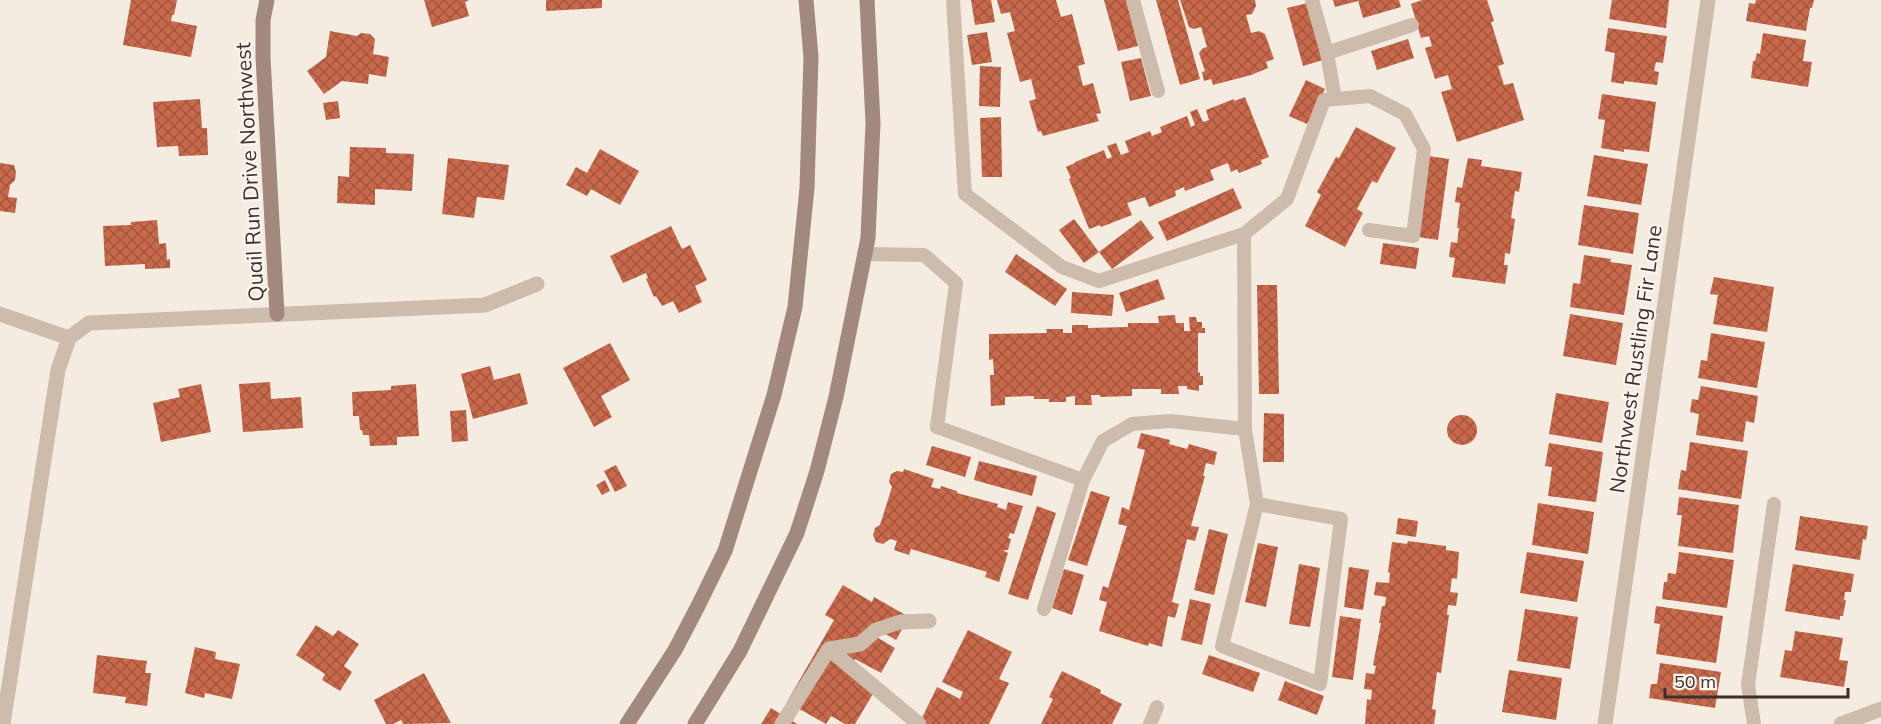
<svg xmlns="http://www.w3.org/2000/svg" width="1881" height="724" font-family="Mulish,sans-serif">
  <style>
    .building { fill: url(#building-cross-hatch) }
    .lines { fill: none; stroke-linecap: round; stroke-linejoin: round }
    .lane { stroke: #cdbbac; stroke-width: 14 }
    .street { stroke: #cdbbac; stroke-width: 15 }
    .secondary { stroke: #a18a7d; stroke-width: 15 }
    .labels { text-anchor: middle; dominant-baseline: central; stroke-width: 4.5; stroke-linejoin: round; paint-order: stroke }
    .street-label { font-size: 21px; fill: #3b302b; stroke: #fbf5ee }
  </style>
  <defs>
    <pattern id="building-cross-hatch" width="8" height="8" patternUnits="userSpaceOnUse" patternTransform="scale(1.5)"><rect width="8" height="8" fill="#c8694b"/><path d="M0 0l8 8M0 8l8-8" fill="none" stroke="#a4573f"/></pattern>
  </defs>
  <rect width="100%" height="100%" fill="#f4ebe1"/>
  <!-- building -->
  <path class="building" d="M131,0H177L174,15H172L171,21L197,26L191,57L123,45Z
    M424,0H469L465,2L469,16L432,27Z
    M546,0H602V8L546,11Z
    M971,0H991L995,22L975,25Z
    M997,0H1056L1061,17L1072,14L1085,64L1078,66L1083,86L1093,83L1101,113L1096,114L1099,121L1043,136L1041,131L1038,132L1029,101L1036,99L1031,79L1020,82L1007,33L1015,31L1010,12L1001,14Z
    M1104,0H1126L1138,46L1118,51Z
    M1156,0H1178L1200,79L1180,85Z
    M1180,0H1255L1256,6L1252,14L1246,15L1251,33L1259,31L1265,34L1274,59L1266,62L1268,68L1251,75L1213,85L1211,79L1204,81L1202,72L1205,71L1199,53L1203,48L1207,47L1201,27L1194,29L1189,27Z
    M1333,0H1358V1L1335,7Z
    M1358,0H1399L1401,7L1363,18Z
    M1422,0H1487L1494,21L1491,22L1504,64L1498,66L1504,85L1513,83L1524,120L1457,142L1441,92L1452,89L1448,75L1435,79L1425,48L1432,46L1429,36L1421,38L1411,4Z
    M1612,0H1669L1666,28L1609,19Z
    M1756,0H1814L1812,8H1810L1806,31L1746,21L1749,3L1755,4Z
    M1308,3L1323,60L1303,66L1287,8Z
    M1608,28L1667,36L1663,63L1656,62L1654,71L1659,72L1657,85L1624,81V84L1611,82L1615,53L1605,51Z
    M330,31L357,36L361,33L370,34L375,39L373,54L389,57L386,77L369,74L368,84L342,81L324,94L307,71L326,57Z
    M987,32L992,62L972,65L967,35Z
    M1763,33L1806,40L1803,61L1812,62L1808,87L1751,78L1753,61H1755L1757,53L1760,54Z
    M1408,39L1414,58L1377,70L1371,51Z
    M1141,58L1151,96L1130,101L1121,62Z
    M980,66L1001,67L1000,107L979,106Z
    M1306,80L1325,89L1307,124L1289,116Z
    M1602,94L1656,102L1649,152L1624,149V152L1601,148L1605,120L1598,119Z
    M1245,97L1269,157L1261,160L1262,164L1239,173L1237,169L1231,172L1228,163L1210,170L1214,180L1185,191L1184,187L1175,191L1176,196L1149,207L1145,197L1127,203L1132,215L1101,227L1100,225L1089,229L1069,179L1071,178L1066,167L1075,163V162L1104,150L1107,159L1112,157L1107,146L1116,143L1121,155L1129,152L1125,141L1150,131L1152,136L1162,132L1160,127L1187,116L1191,127L1195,125L1190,112L1197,109L1203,122L1209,120L1206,110L1234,99V101Z
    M200,99L202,128H207L208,155L179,156L178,146L157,147L153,102Z
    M338,101L340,118L326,120L323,103Z
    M1001,117L1002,177H982L980,118Z
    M1356,127L1396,148L1377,183L1372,181L1357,209L1363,213L1345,247L1305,226L1321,195L1317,192L1336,157L1339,158Z
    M350,147L386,148V153L414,154L412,191L375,189V205L337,203L338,176L349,177Z
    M600,149L639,171L620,205L591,189L587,196L566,185L576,167L587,173Z
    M1594,155L1648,164L1641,205L1587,196Z
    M1429,156L1449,159L1438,240L1418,237Z
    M448,158L509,165L504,200L477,197L474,218L442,214Z
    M1468,158L1482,160L1481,166L1522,172L1519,192L1515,191L1511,218L1515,219L1510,254L1505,253L1504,265H1508L1505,284L1452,277L1455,258L1449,257L1451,242L1457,243L1459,228H1457L1460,203L1455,202L1457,187L1462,188Z
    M0,163L14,165L16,172L15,180L10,185L8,197L17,198L15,213L0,211Z
    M1233,188L1242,208L1167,241L1158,222Z
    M1584,205L1639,213L1633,254L1578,245Z
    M1074,219L1099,252L1084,263L1059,230Z
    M157,220L159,244L166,243L167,260L170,259V268L145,269V264L105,266L103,226L131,225V222Z
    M1141,220L1154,238L1112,269L1099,252Z
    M671,226L682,249L690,245L707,280L695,286L702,302L679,313L673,301L662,306L656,296L654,297L646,279L648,278L646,273L623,283L610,256Z
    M1383,243L1419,248L1416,269L1380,264Z
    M1016,254L1067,289L1055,306L1005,272Z
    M1584,255L1611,259L1610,262L1632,265L1624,315L1570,307L1573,283L1580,284Z
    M1714,277L1774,287L1767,332L1713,324L1718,295L1710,294Z
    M1158,279L1165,299L1126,312L1119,293Z
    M1257,285H1277L1279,394H1259Z
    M1072,292L1114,295L1112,316L1071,313Z
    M1570,314L1623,323L1616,365L1563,356Z
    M1175,315L1176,323H1184V331H1190L1189,317H1196L1197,322H1202V328H1205V333H1198V373L1200,372V376H1203V385H1199V391L1187,389V386H1178L1179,394H1161V389H1132V396L1100,397V395H1091L1092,405H1075V396L1066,397V402H1049V399H1034V396L1005,397V405L991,406L990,375H994L993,359L989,360V334L1047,333L1046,329H1063V333H1072V325H1088V328L1128,327V323H1159L1158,316Z
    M1711,333L1765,342L1757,388L1698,378L1701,360L1707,361Z
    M610,343L630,380L601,396L612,417L594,427L563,368Z
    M490,366L494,380L520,373L528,404L473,419L461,374Z
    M270,382L271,399L301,397L303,428L243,432L239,384Z
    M201,384L211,432L161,442L153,403L180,397L178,389Z
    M416,384L419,436L397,437V445L370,446L369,435H363L362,430H360L359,416H353L352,392L391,390V386Z
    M1701,386L1758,396L1754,423L1746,421L1743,442L1696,435L1699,414L1690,412L1692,399L1698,400Z
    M1556,393L1609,402L1602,443L1549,434Z
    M466,410L468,441L452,442L450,411Z
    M1264,413L1284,414V462H1263Z
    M1447 430a15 15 0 1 1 30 0a15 15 0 1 1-30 0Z
    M1141,433L1170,440L1169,444L1187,449L1189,444L1217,452L1214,465L1206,463L1203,476H1205L1191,526L1199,527L1195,541L1187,539L1172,602L1179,604L1175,618L1168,616L1162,647L1149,643L1148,646L1099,631L1107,602L1099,600L1103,586L1108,588L1127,526L1118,524L1122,507L1129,510L1145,450L1137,448Z
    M1690,442L1748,451L1741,499L1678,489L1681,470L1686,471Z
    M1549,443L1603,452L1596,502L1548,496L1552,467L1545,466Z
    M932,446L971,457L965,477L926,465Z
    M979,461L1037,476L1032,496L974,480Z
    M616,465L627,486L615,492L604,471Z
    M904,469L934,479L931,487L940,489L941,486L957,491V493L998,504L997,507L1006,510L1008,502L1023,506L1014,534L1010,533L1008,538L1011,539L1008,550H1004V551L1008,553L999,582L985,577L987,572L911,549L909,555L894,550L897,541L890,539L883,544L876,542L873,535L875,528L880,525L892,487L889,482L891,474L897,471L903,472Z
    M605,480L610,491L602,495L596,485Z
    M1091,491L1110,497L1087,566L1068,560Z
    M1679,497L1739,505L1733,553L1678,546L1682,515H1677Z
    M1538,503L1594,512L1588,554L1532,545Z
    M1037,506L1056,513L1028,600L1008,594Z
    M1800,516L1868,526L1866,540L1863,539L1860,560L1795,550Z
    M1398,518L1418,521L1416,537L1396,534Z
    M1209,529L1228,534L1214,595L1194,590Z
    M1408,541L1446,546V550L1459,552L1457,579L1452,578L1450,592L1458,593L1456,606L1448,605L1447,615H1449L1441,673L1437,672L1432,709L1436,710L1434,724H1365L1367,699L1371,700L1372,690L1364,689L1366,673L1374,674L1376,666L1373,665L1381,623H1379L1382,606H1385L1386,597L1374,595L1376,582L1389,583L1390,573L1388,572L1392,542L1407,544Z
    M1258,543L1278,547L1266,607L1245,602Z
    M1527,552L1584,561L1577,602L1520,593Z
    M1679,552L1734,560L1727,608L1662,599L1664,582H1667L1668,573L1676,574Z
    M1299,564L1320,568L1310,627L1289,624Z
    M1793,564L1854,574L1851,592H1845L1844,600H1846L1843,616H1840V620L1785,611Z
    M1349,567L1369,570L1363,610L1344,607Z
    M1064,569L1084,575L1072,615L1052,608Z
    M843,585L872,602L874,597L909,617L896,640L877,629L873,635L895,648L881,673L855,659L852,666L880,682L855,724H845L831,716L826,724L787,702L834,620L825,615Z
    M1190,599L1211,604L1202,645L1181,640Z
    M1656,606L1723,616L1716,663L1656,654L1660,624L1654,623Z
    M1525,609L1578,617L1570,669L1517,661Z
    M1340,616L1361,619L1353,680L1332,677Z
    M316,625L333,636L338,630L359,644L344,666L352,672L340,691L322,680L325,674L296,655Z
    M968,630L1012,652L999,679L1009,683L989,724H919L937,687L960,699L963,692L942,682Z
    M1795,631L1843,638L1839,660L1848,661L1844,687L1780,677L1785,650L1792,651Z
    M195,647L216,652L215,659L240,664L232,699L205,693L204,698L185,693Z
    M97,655L147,661L145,673H151L147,706L125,703L126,697L93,693Z
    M1209,655L1260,673L1253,692L1202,674Z
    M1660,663L1721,672L1715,708L1649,698L1651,684H1657Z
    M1509,670L1562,678L1556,720L1502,712Z
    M1062,671L1101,690L1100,693L1122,704L1112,724H1041L1053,699L1049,697Z
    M424,673L451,723L403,724L401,720L393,724H386L374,700Z
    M1285,681L1324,696L1317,715L1278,700Z
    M771,708L797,724H761Z"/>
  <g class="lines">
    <!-- lane -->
    <path class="lane" d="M953,0L965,194L1062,267L1099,281L1244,234L1245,429L1170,421L1132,424L1103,441L1083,480
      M1133,0L1158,91
      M1312,0L1327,53
      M1335,99L1327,53L1412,25
      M1244,234L1287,199L1324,100L1370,96L1405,114L1424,149L1413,236L1369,230
      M864,254L924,255L956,283L937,427L1083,480L1044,609
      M1245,429L1257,504L1222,646L1320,684L1341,519L1257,504
      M1150,724L1157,707
      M1754,724L1748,685L1774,504"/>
    <!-- street -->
    <path class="street" d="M0,314L69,338
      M829,649L919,724
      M3,724L58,370L69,338L89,323L485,305L537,284
      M782,724L829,649L860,644L876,630L900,622L929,621
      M1605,724L1708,0
      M1841,724L1881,709"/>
    <!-- secondary -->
    <path class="secondary" d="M267,0L263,20V57L277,314
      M627,724L675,650L698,606L725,551L774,395L795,307L807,188L811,57L806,0
      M695,724L740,651L797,533L817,471L836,397L868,238L873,123L867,0"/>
  </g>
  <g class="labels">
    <!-- street labels -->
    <g class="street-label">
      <text transform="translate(249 172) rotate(-93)">Quail Run Drive Northwest</text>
      <text transform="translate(1635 359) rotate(-82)">Northwest Rustling Fir Lane</text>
    </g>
  </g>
  <!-- scale -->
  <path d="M1665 688v9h183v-9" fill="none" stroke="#3b302b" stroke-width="3"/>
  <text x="1674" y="688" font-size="18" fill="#3b302b" stroke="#fbf5ee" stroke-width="4.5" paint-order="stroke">50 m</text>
</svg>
